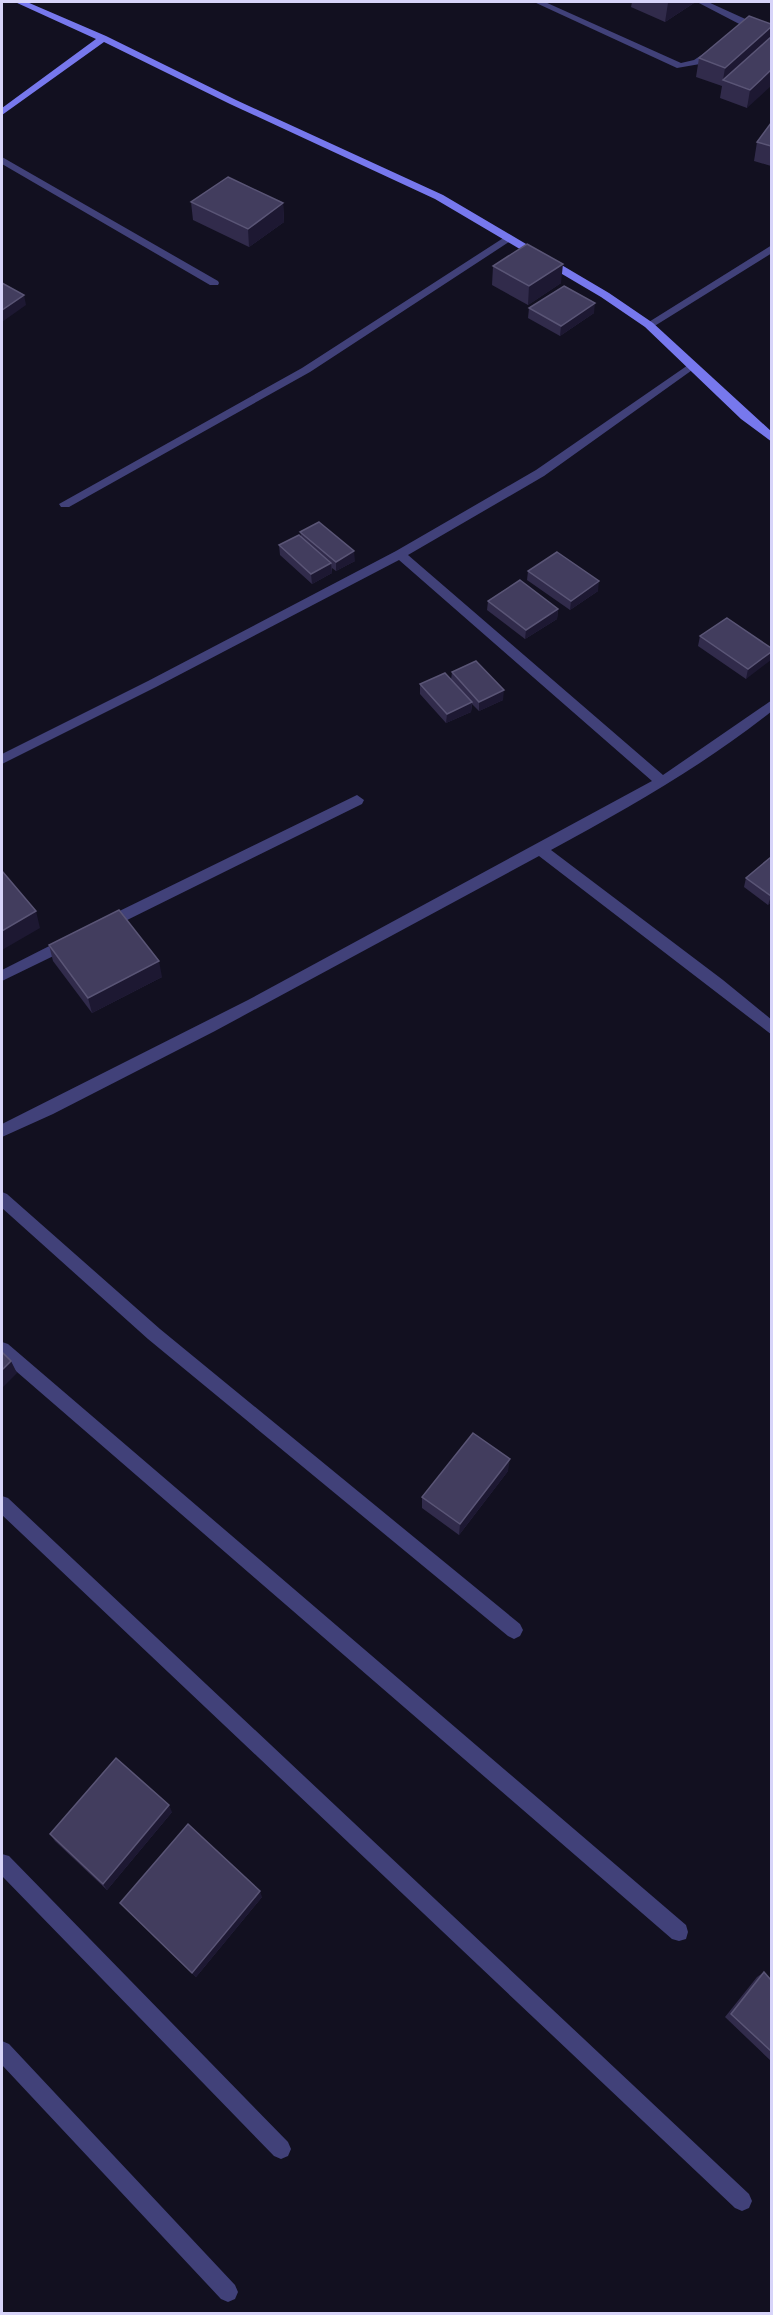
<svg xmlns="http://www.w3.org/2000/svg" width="773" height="2315" font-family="Jost,sans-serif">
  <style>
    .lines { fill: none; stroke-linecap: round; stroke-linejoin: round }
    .street { fill: #414179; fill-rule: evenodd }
    .secondary { fill: #7778ed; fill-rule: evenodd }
    .wall { fill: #312b4b }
    .shaded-wall { fill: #1d1832 }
    .building { fill: #423d5e; stroke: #5a5576; stroke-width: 1.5 }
  </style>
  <rect width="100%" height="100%" fill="#121020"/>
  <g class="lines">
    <!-- street -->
    <path class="street" d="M534,2H545L681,63L694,60L712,48L720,50L700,64L677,68Z
      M697,2H708L772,31V37L747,28Z
      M2,157L218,281L219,283L218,285H210L2,164Z
      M508,235L512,236V240L310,372L69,507H61L59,504L302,368Z
      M772,245V253L653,327L649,328L644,325Z
      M691,363L695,364V368L544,476L408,555L663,775L772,700V711C703,766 628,808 551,850L723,980L772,1020V1035L539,856L215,1031L53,1114L2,1137V1124L248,1000L652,781L399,560L156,687L2,764V754L148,681L396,551L536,470Z
      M357,795L364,800L362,804L111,928L106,929L99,924L101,920Z
      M69,936L74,938L76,942L74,946L2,981V970Z
      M2,1192L7,1194L160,1329L520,1624L523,1630L520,1636L514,1639L508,1636L148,1339L2,1208Z
      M2,1342L8,1344L686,1925L688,1932L686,1939L679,1941L672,1939L2,1359Z
      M2,1496L8,1498L749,2194L752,2201L749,2208L742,2211L735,2208L2,1515Z
      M2,1854L9,1856L288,2142L291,2149L288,2156L281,2159L274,2156L2,1876Z
      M2,2041L9,2044L235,2285L238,2292L235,2299L228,2302L221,2299L2,2065Z"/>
    <!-- secondary -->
    <path class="secondary" d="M15,2H27L106,36L236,100L443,195L609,293L653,323L772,432V442L741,419L645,327L601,297L435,199L230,104L104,42L2,115V108L96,39Z"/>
  </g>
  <!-- wall -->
  <path class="wall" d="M632,2H694V3L665,22L631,7Z
    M771,24L747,108L720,98L722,86L696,77L699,58Z
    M771,123V166L754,161L757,142Z
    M191,202L283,203L284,222L249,247L193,220Z
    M493,266L561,283L528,305L492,285Z
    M529,308L594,313L560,336L528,318Z
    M300,532L355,561L336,571L332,568V573L312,584L280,555L279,545L301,536Z
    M528,571L598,591L570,610L527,580Z
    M488,601L558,609L557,619L525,639L487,610Z
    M700,636L771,648L746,679L698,646Z
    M452,672L503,700L479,711L472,704L471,712L446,723L420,694V684L451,680Z
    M771,857V902L768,905L744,887L746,878Z
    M49,945L162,977L92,1013L53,961Z
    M508,1471L459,1535L422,1508V1497Z
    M172,1812L107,1890L55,1841L50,1834Z
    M262,1897L196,1977L125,1908L120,1903Z
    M764,1972L771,1980V2061L725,2017L757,1977Z"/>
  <!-- shaded-wall -->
  <path class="shaded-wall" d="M671,2H694V3L665,22L668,3Z
    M771,27V40L723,80L725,68Z
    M771,70V86L747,108L750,90Z
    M283,203L284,222L249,247L248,229Z
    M563,264L561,283L528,305L529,286Z
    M24,295L26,305L2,322V310Z
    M595,303L594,313L560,336L561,326Z
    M354,551L355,561L336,571V562Z
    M331,563L332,573L312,584L311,574Z
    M599,581L598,591L570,610L571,601Z
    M558,609L557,619L525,639L526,630Z
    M771,652V660L746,679L748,669Z
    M504,690L503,700L479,711V702Z
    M472,702L471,712L446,723L447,714Z
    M771,895V902L768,905L771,896Z
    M36,911L40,928L2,950V931Z
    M159,961L162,977L92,1013L88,998Z
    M11,1361L17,1373L2,1388V1370Z
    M510,1459L508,1471L459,1535L460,1524Z
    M169,1805L172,1812L107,1890L103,1884Z
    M260,1891L262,1897L196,1977L192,1973Z"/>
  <!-- building -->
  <path class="building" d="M749,16L771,24V27L725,68L699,58Z
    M771,37V70L750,90L723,80Z
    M771,123V146L757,142Z
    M228,177L283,203L248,229L191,202Z
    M527,244L563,264L529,286L493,266Z
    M2,283L24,295L2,310Z
    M564,286L595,303L561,326L529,308Z
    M319,522L354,551L336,562L300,532Z
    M299,535L331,563L311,574L279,545Z
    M557,552L599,581L571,601L528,571Z
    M520,580L558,609L526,630L488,601Z
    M727,618L771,648V652L748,669L700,636Z
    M476,661L504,690L479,702L452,672Z
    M445,673L472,702L447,714L420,684Z
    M771,857V896L746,878Z
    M2,871L36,911L2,931Z
    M119,910L159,961L88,998L49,945Z
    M2,1352L11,1361L2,1370Z
    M473,1433L510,1459L460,1524L422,1497Z
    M116,1758L169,1805L103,1884L50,1834Z
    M188,1824L260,1891L192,1973L120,1903Z
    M764,1972L771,1980V2051L731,2014Z"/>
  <!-- border -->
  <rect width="773" height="2315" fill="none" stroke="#d7d4f9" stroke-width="6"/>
</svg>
